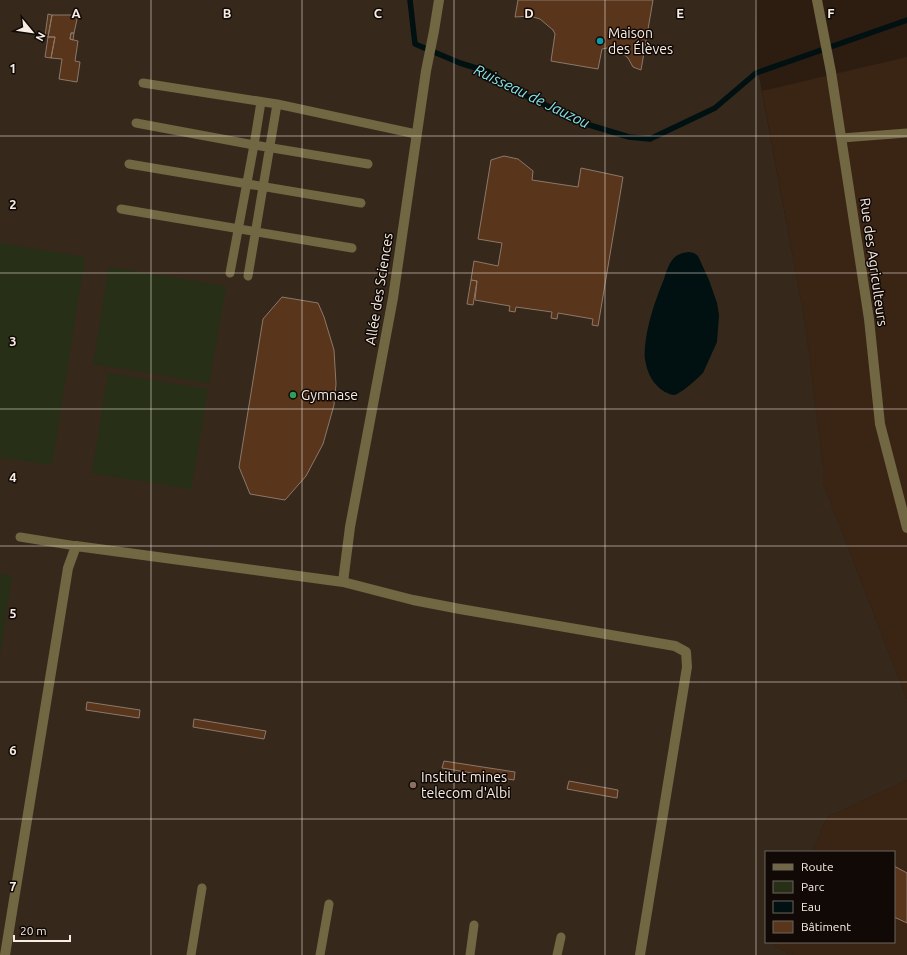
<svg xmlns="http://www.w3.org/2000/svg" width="907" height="955" font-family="Ubuntu,sans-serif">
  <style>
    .built { fill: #3a2414 }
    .education { fill: #36291c }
    .green { fill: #272f16 }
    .water { fill: #011011 }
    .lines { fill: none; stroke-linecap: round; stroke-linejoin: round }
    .stream { stroke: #011011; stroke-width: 5.5 }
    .building { fill: #58351b; stroke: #8c786a }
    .service { stroke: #716742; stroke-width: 9 }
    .minor { stroke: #716742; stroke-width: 10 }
    .tertiary { stroke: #716742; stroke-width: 10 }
    .grid { fill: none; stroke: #f8ede5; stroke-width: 1; stroke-opacity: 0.55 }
    .culture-dot { fill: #0f9aa8; stroke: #100905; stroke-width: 1.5 }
    .leisure-dot { fill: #2e9e5b; stroke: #100905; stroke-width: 1.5 }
    .education-dot { fill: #8d6e63; stroke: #100905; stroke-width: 1.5 }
    .labels { text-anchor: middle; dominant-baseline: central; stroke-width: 3; stroke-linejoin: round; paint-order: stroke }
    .poi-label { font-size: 14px; fill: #f8ede5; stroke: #100905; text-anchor: start }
    .street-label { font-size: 14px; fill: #f8ede5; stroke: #100905 }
    .water-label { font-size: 15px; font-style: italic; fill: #82e5eb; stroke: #100905 }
    .grid-label { font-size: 13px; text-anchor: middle; font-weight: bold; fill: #f8ede5; stroke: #100905; stroke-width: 3; stroke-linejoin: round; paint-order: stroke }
  </style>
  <rect width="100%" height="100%" fill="#2d1d11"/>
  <!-- built -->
  <path class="built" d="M907,57V700L823,483V468L805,323L762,91Z
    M907,780V955H793L773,946L775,942H894V852H812L827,817Z"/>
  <!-- education -->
  <path class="education" d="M0,0H755L757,66L805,323L823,468V483L907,700V780L827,817L812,852H766V942H775L773,946L793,955H0Z"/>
  <!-- green -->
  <path class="green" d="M0,243L85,257L52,465L0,457Z
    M109,267L226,286L209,383L93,364Z
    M108,373L208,389L191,489L92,473Z
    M0,574L12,576L0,655Z"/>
  <!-- water -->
  <path class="water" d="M689,252L694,253L698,256L709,280L717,303L719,315L717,342L703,373C698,378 681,394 674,395C671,395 668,393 665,392C653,385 647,373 645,359C644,355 645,351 645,347C647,324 655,301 664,279C666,273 668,265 673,259C677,254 682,253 689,252Z"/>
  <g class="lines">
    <!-- stream -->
    <path class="stream" d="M410,0L415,44L460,63L489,72L520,93L586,124L629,137L650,139L715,108L756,73L907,20"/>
  </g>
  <!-- building -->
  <path class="building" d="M518,0H653L641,70L633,67L628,58L621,52L607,48L602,49L598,69L551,61L555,34L553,30L540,19L530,16L515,17Z
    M48,14L52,15L48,37L45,36Z
    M52,15H78L74,33H71L70,39L78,41L75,61L80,62L77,82L59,79L62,59L51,58L55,37H48Z
    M71,33H74L73,40L70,39Z
    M48,37H55L51,58L45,57Z
    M504,156L518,159L533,171L532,180L578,187L581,168L623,177L598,326L592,325L593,319L558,313L557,319L551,318L552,312L516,307L515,312L509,311L510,306L475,300L477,281L471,280L474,261L498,266L502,243L478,239L491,160Z
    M471,280L477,281L473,305L467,304Z
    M282,297L318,303L324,317L334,350L336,384L334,405L323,444L306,476L285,500L250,494L239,467L263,319Z
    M87,702L140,710L139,718L86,710Z
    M194,719L266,731L264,739L193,727Z
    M444,761L515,772L514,780L442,768Z
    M569,781L618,790L617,798L567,789Z
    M894,866L907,873V923L894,917Z"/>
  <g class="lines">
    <!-- service -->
    <path class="service" d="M143,83L277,104L416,134
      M136,123L254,145L368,164
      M842,138L907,133
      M129,164L361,203
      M121,209L352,248
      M230,273L254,145L261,102
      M248,276L277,104
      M20,537L76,546
      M191,955L202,888
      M320,955L329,904
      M470,955L474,925
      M557,955L561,937"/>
    <!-- minor -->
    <path class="minor" d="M343,582L350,527L393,298L426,71L434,31L439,0
      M5,955L68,568L76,546L343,582L413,600L460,609L675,646L686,652L687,667L640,955"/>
    <!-- tertiary -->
    <path class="tertiary" d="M817,0L831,72L869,319L880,424L907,528"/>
  </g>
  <!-- grid -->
  <path class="grid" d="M151,0V955M302,0V955M454,0V955M605,0V955M756,0V955M0,136H907M0,273H907M0,409H907M0,546H907M0,682H907M0,819H907"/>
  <!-- markers -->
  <circle class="culture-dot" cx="600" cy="41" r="4"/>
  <circle class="leisure-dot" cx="293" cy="395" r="4"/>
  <circle class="education-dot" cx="413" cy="785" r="4"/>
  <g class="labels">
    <!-- poi labels -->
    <g class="poi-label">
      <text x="608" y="33">Maison<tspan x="608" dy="16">des Élèves</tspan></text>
      <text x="301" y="395">Gymnase</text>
      <text x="421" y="777">Institut mines<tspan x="421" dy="16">telecom d'Albi</tspan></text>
    </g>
    <!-- street labels -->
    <g class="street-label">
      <text transform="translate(874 262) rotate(82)">Rue des Agriculteurs</text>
      <text transform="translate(379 289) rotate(-81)">Allée des Sciences</text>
    </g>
    <!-- water labels -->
    <g class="water-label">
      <text transform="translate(532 96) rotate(26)">Ruisseau de Jauzou</text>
    </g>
  </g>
  <g class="grid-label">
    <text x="76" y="18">A</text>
    <text x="227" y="18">B</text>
    <text x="378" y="18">C</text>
    <text x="529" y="18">D</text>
    <text x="680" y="18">E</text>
    <text x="831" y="18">F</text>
    <text x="13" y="73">1</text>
    <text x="13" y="209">2</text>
    <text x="13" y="346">3</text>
    <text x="13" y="482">4</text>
    <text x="13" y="618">5</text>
    <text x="13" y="755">6</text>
    <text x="13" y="891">7</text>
  </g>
  <!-- legend -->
  <rect x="765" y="851" width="130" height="92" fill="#100905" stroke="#6d645f"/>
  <rect x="773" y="864" width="20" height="6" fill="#716742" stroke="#6d645f"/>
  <text x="801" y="871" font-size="12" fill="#f8ede5">Route</text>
  <rect x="773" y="881" width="20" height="12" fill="#272f16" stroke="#6d645f"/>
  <text x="801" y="891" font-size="12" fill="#f8ede5">Parc</text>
  <rect x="773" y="901" width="20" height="12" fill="#011011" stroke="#6d645f"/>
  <text x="801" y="911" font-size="12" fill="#f8ede5">Eau</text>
  <rect x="773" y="921" width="20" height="12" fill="#58351b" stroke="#6d645f"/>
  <text x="801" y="931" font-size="12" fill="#f8ede5">Bâtiment</text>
  <!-- north arrow -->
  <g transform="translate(32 32) rotate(119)" stroke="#100905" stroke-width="3" paint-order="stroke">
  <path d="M0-3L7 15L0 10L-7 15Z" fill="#f8ede5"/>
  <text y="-6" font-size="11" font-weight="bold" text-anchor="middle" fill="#f8ede5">N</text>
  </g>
  <!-- scale -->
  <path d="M14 935v6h56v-6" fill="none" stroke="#f8ede5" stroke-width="2"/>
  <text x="20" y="935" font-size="12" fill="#f8ede5" stroke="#100905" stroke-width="3" paint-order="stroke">20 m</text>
</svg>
